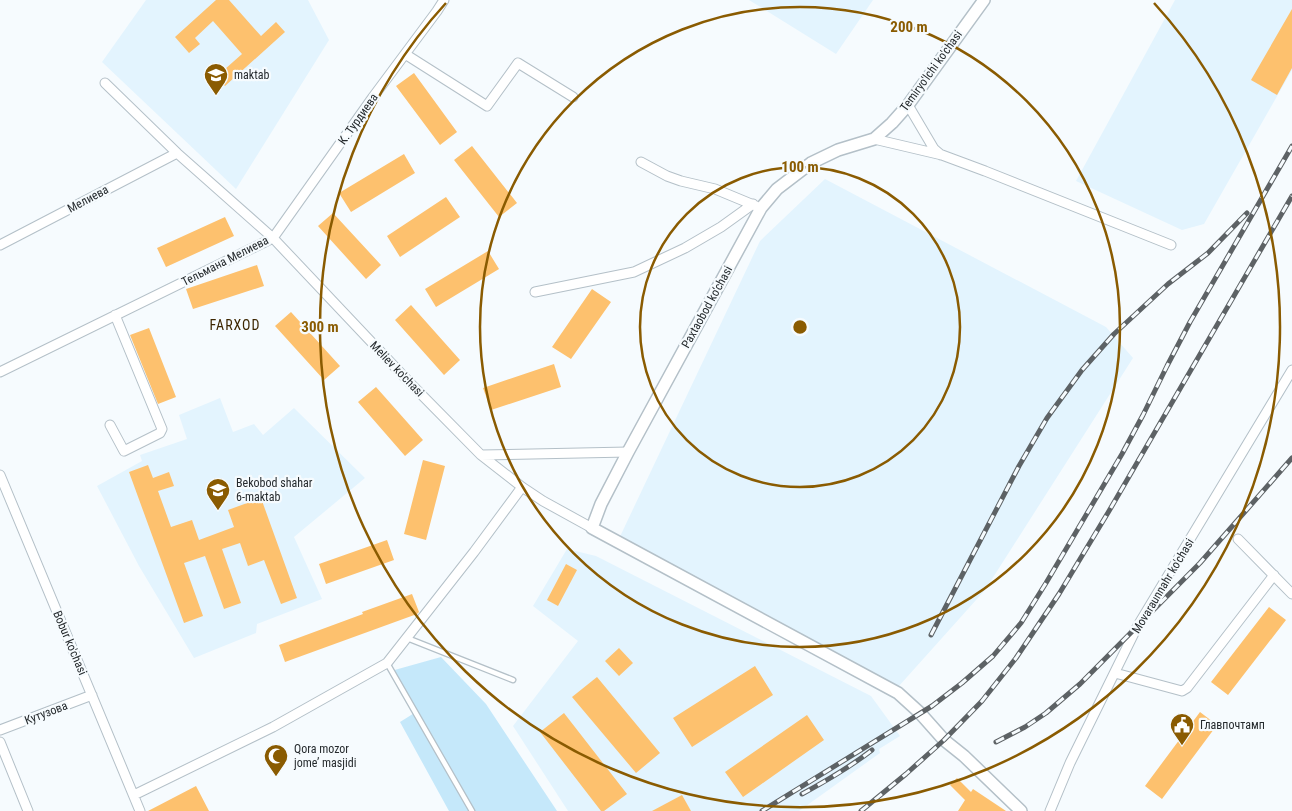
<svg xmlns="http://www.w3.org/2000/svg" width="1292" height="811" font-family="'Roboto Condensed',sans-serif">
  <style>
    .built { fill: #e3f4fe }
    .green { fill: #c5e8fa }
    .building { fill: #fdc16e }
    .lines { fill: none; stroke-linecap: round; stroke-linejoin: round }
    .service-casing { stroke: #b4c0c8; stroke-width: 7 }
    .minor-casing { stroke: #b4c0c8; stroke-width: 11 }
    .tertiary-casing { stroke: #b4c0c8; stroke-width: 14 }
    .service { stroke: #fff; stroke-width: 4.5 }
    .minor { stroke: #fff; stroke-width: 9 }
    .tertiary { stroke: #fff; stroke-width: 11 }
    .rail-casing { stroke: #5d6265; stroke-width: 5 }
    .rail { stroke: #f6fbfe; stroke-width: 3; stroke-dasharray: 9; stroke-linecap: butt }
    .ring { fill: none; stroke: #8a5b01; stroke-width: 2.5 }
    .labels { text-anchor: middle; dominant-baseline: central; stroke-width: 4.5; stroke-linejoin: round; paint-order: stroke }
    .street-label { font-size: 12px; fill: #252a2d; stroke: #f6fbfe }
    .poi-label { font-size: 12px; fill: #252a2d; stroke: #f6fbfe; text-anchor: start }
    .neighbourhood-label { font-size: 14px; letter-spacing: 1px; fill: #3d2601; stroke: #f6fbfe }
    .centre { fill: #8a5b01; stroke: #f6fbfe; stroke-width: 2.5 }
    .ring-label { font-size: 15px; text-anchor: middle; font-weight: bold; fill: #8a5b01; stroke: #f6fbfe; stroke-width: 4.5; stroke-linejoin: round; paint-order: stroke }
  </style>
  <rect width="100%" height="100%" fill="#f6fbfe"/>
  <!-- built -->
  <path class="built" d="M146,0H308L329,40L236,189L102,62Z
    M749,0H873L836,54Z
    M1175,0H1292V70L1204,224L1182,230L1076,181Z
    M825,179L1106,327L1133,358L985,590L890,696L616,545L760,241Z
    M220,398L233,432L254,424L263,435L294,408L365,478L294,537L322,599L257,624L256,633L194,658L139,566L97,486L142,461L140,455L187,439L179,415Z
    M567,549L596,556L871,696L900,736L879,749L880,753L799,811H568L513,726L578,641L533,606Z"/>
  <!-- green -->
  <path class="green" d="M441,657L486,704L557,811H449L400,722L416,712L391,671Z"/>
  <!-- building -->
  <path class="building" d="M216,0H229L261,36L276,22L285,32L225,86L216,77L242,54L213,21L195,38L200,44L189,53L175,37Z
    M1292,9V68L1277,95L1251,80Z
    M414,73L457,132L440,145L396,86Z
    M472,146L517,203L499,217L454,160Z
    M404,154L415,173L351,212L339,193Z
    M446,197L460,217L400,257L387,236Z
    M333,213L381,265L366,279L318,226Z
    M225,217L234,236L166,267L157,248Z
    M488,251L499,269L436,307L425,289Z
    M257,265L264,286L193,309L186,289Z
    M592,289L611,302L571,359L552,347Z
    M411,305L460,360L444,375L395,320Z
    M291,312L340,366L324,380L275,326Z
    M149,328L176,397L158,404L130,335Z
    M554,364L561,387L491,410L483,388Z
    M376,387L423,440L405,456L358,402Z
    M423,460L445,466L426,540L404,534Z
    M148,465L153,478L169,472L174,486L158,491L171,527L192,520L199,540L234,527L228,510L261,498L297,598L281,604L264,560L248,566L240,543L222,549L241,603L224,609L205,556L184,563L203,616L184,623L129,472Z
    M387,540L394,560L326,584L319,564Z
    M566,564L577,570L558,606L547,600Z
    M412,594L419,612L417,614L285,662L279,645L363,614L362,612Z
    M1269,607L1286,620L1228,695L1211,682Z
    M619,648L633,663L619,676L605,661Z
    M755,666L773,695L692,747L673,718Z
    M597,677L660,753L636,773L572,697Z
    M1200,712L1217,725L1162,799L1145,786Z
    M564,713L627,794L604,811H601L540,732Z
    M807,715L824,740L743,797L725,772Z
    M957,778L971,792L973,789L1006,811H958L965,800L950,785Z
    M196,786L209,811H148Z
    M682,795L691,811H652Z"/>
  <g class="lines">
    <!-- service casing -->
    <g class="service-casing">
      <path id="service" d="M407,638L513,680
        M387,663L472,811"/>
    </g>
    <!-- minor casing -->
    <g class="minor-casing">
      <path id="minor" d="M405,54L487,106L518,63L573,97
        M105,83L177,153L273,238L411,384L481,455L628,452
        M908,105L934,149L941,155
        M874,139L942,155L985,171L1171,245
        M641,162L667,176L681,181L715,189L756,206
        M0,245L177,153
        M535,292L634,272L685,248L721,227L753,204
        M0,372L273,238L373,97L437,11L444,0
        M110,425L124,451L160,433L162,429L115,315
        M481,455L522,487L543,501L592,528
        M0,475L140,811
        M1238,539L1292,594
        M1115,673L1182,691L1187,688L1274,575
        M0,730L92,695
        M0,742L28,811
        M134,795L273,727L387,663L474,552L522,487
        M1050,811L1070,763L1137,627L1292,370"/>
    </g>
    <!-- tertiary casing -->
    <g class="tertiary-casing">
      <path id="tertiary" d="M984,0L908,105L892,123L874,139L838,150L811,163L777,189L761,208L628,452L601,504L592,528L898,693L920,713L944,740L964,756L1021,811"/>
    </g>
    <!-- service -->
    <use href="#service" class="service"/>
    <!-- minor -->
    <use href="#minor" class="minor"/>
    <!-- tertiary -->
    <use href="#tertiary" class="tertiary"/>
    <!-- rail casing -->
    <g class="rail-casing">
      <path id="rail" d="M931,635L1019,466L1047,418L1082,370L1114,334L1168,284L1208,253L1247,213
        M996,742L1025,727L1046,713L1080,684L1200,563L1292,458
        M802,794C826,781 850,767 872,750
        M762,811L932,706L962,683L993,656L1021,623L1046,583L1122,454L1143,415L1167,366L1190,322L1292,146
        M861,811L906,774L944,740L982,701L1016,658L1059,594L1109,511L1292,196"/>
    </g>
    <!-- rail -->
    <use href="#rail" class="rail"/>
  </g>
  <!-- distance rings -->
  <g class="ring">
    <circle cx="800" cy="327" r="160"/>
    <circle cx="800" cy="327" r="320"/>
    <path d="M1154 3A480 480 0 1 1 446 3"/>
  </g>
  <!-- icons -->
  <defs>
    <g id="school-pin" transform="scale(1.25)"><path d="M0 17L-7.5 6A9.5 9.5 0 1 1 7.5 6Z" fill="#8a5b01" stroke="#f6fbfe"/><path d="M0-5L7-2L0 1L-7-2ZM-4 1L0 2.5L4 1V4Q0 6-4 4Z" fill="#fff"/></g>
    <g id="civic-pin" transform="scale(1.25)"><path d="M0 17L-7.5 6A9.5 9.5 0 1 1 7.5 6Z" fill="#8a5b01" stroke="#f6fbfe"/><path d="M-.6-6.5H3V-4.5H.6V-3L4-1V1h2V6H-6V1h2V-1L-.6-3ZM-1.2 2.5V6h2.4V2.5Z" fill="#fff"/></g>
    <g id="mosque-pin" transform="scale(1.25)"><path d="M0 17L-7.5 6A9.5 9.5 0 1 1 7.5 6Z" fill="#8a5b01" stroke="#f6fbfe"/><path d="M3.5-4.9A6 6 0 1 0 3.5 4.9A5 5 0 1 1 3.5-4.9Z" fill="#fff"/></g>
  </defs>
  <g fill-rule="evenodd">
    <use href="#school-pin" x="216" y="75"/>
    <use href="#school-pin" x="218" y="490"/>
    <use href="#civic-pin" x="1182" y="725"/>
    <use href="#mosque-pin" x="276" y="756"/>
  </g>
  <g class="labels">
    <!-- street labels -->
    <g class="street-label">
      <text transform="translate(931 71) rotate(-54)">Temiryo'lchi ko'chasi</text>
      <text transform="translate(358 119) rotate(-55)">К. Турдиева</text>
      <text transform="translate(88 199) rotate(-28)">Мелиева</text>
      <text transform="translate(225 261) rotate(-27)">Тельмана Мелиева</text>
      <text transform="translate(707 307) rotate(-61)">Paxtaobod ko‘chasi</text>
      <text transform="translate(397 369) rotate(46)">Meliev ko'chasi</text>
      <text transform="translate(1163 586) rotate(-59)">Movaraunnahr ko'chasi</text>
      <text transform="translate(70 643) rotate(67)">Bobur ko'chasi</text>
      <text transform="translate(46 713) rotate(-21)">Кутузова</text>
    </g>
    <!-- poi labels -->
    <g class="poi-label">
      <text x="234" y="75">maktab</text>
      <text x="236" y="483">Bekobod shahar<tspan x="236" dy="14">6-maktab</tspan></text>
      <text x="1200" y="725">Главпочтамп</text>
      <text x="294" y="749">Qora mozor<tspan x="294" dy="14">jome’ masjidi</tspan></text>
    </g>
    <!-- neighbourhood labels -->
    <g class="neighbourhood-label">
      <text x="235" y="325">FARXOD</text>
    </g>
  </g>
  <circle cx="800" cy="327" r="8" class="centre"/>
  <g class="ring-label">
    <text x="909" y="32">200 m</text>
    <text x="800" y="172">100 m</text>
    <text x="320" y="332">300 m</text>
  </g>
</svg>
